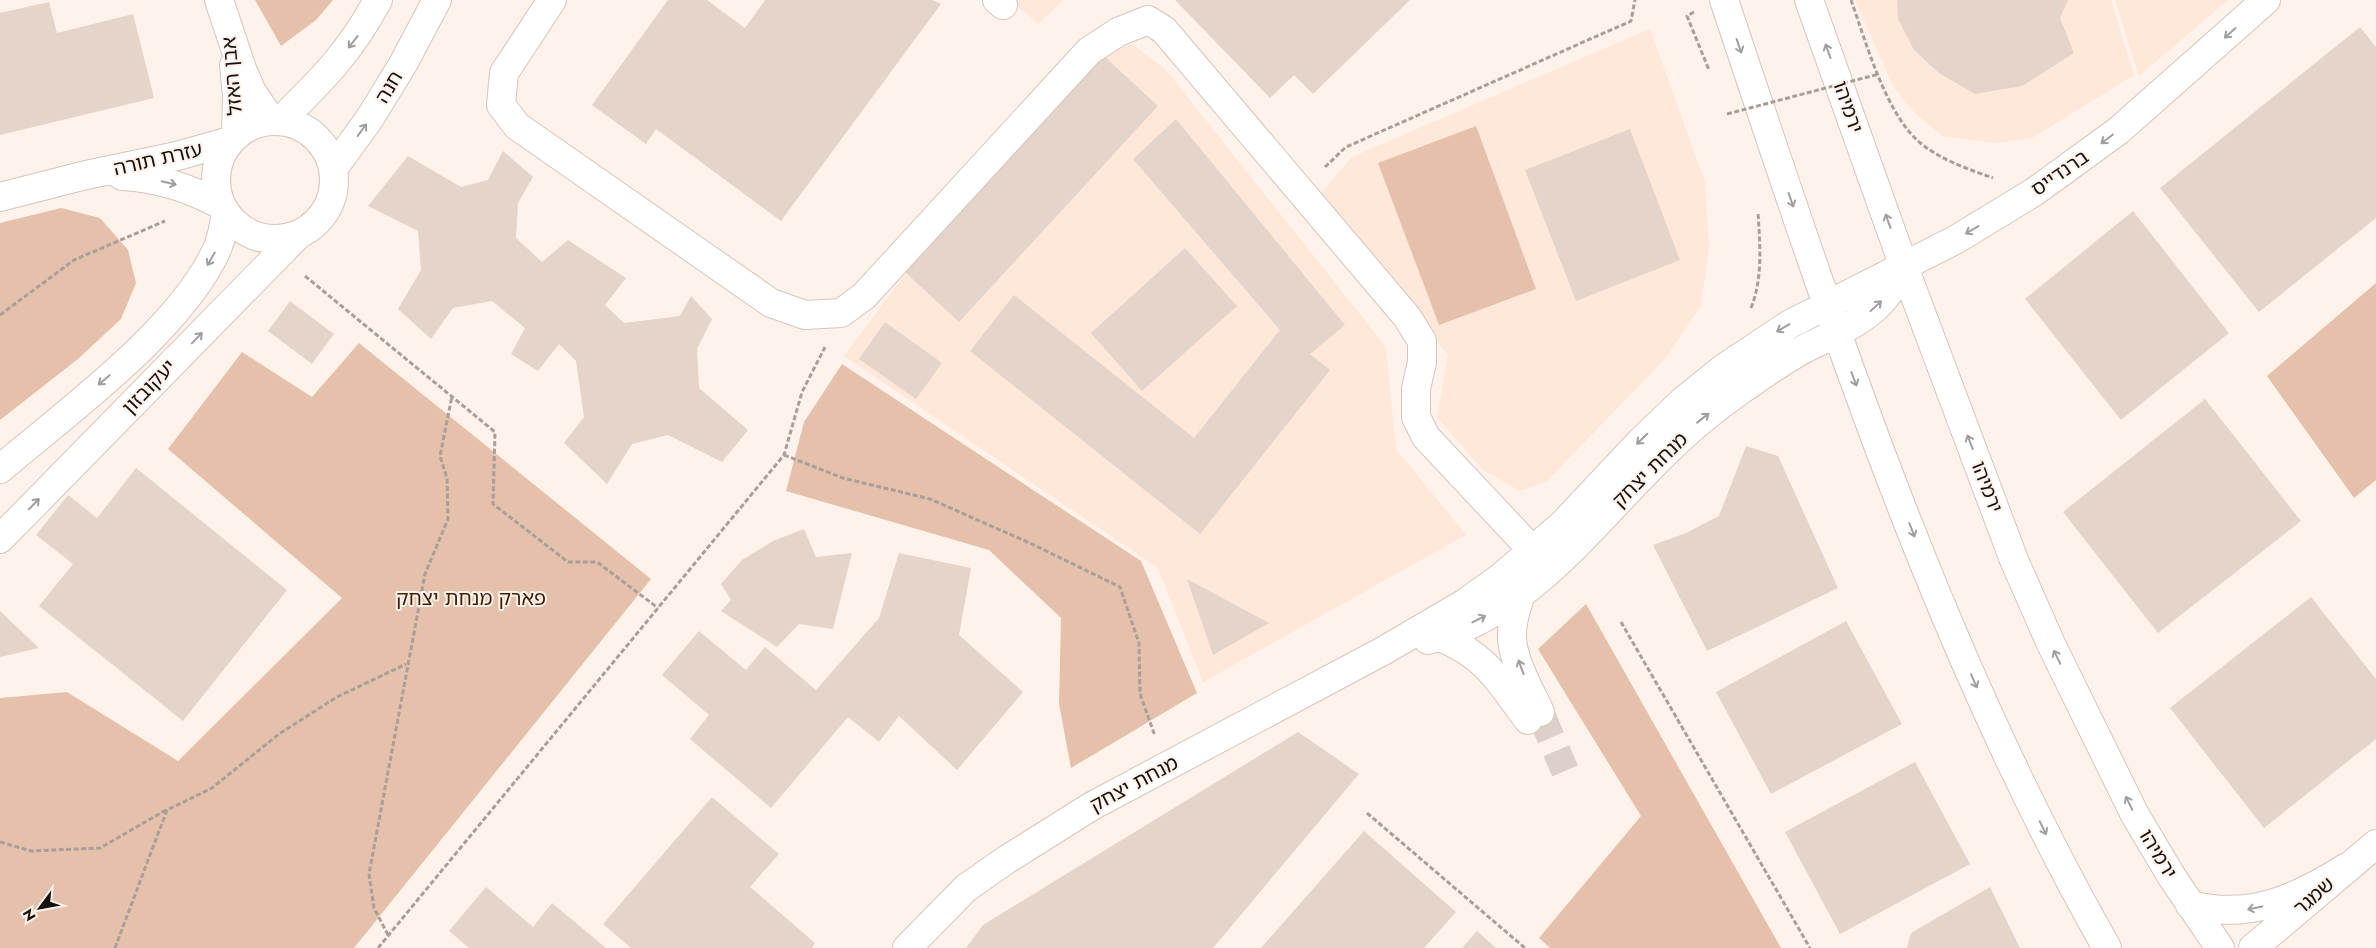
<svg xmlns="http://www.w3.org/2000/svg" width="2376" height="948" font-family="Jost,'Noto Sans Hebrew',sans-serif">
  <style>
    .built { fill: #ffe7d9 }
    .green { fill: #e5c1ab }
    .building { fill: #e4d4ca }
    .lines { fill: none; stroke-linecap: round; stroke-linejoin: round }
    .minor-tunnel { stroke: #dcd0c9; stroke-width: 28; stroke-dasharray: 28 14; stroke-linecap: butt }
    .minor-casing { stroke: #d5c5bc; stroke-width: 30 }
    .path { stroke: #a99f99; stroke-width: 3; stroke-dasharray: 5 2.5; stroke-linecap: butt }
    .minor { stroke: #fff; stroke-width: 28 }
    .path-bridge { stroke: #a99f99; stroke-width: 3; stroke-dasharray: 5 2.5; stroke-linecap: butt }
    .oneway { stroke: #a19f9e }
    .labels { text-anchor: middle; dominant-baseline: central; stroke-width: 4; stroke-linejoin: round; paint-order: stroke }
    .street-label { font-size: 20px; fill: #15100d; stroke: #fff2ea }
    .park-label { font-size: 20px; fill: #411e05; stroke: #fff2ea }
  </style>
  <rect width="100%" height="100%" fill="#fff2ea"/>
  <!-- built -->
  <path class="built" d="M1011,0H1063L1038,24Z
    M1855,0H2111L2134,75L2032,138L1995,143L1942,136L1915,113L1894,88Z
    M2115,0H2228L2139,76Z
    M1650,29L1705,182L1709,247L1701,306L1664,360L1547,481L1520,491L1483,470L1437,417L1448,355L1320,194L1352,157Z
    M1132,44L1166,70L1386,347L1396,449L1466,535L1203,682L1158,568L844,356L899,282L1093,58Z"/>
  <!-- green -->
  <path class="green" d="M255,0H333L316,20L281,46Z
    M1476,126L1536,289L1439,325L1378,163Z
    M61,208L100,218L128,250L136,283L121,319L78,359L0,420V223Z
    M2376,283V480L2354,498L2267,376Z
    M359,343L651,579L354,948H0V698L67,692L178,761L342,598L168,449L242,352L312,397Z
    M842,364L1141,561L1197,693L1071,768L1059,704L1061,618L989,550L786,491L804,422Z
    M1586,604L1781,948H1550L1539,938L1641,816L1538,649Z"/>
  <!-- building -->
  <path class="building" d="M668,0H707L745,28L765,0H933L941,4L781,221L656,129L646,144L592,105Z
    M1175,0H1410L1313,94L1294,75L1270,98Z
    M1897,0H2068L2060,18L2074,53L2022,86L1975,94L1939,73L1914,50L1898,19Z
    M49,2L57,33L133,14L154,98L0,135V13Z
    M2360,27L2376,47V218L2259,312L2160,188Z
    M1104,56L1158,106L959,322L905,272Z
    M1176,119L1345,325L1310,354L1330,370L1200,534L970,351L1014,295L1194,438L1280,330L1133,159Z
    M1630,129L1680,260L1576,301L1525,170Z
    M503,151L533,177L518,203L516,238L542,262L568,240L626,278L605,305L624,323L680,316L691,296L712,319L697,349L699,388L748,430L722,462L668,435L632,444L607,484L564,443L584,417L576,361L559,344L538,371L511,354L525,328L492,301L453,308L431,339L398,309L421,270L418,231L368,206L408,156L461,187L488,180Z
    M2133,211L2229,333L2121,420L2025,299Z
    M1185,248L1237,306L1142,391L1091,333Z
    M290,301L334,334L312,364L268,331Z
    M885,322L942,363L916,399L859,359Z
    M2205,399L2301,521L2158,633L2063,512Z
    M1746,446L1778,456L1838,588L1707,651L1653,545L1686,533L1719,516Z
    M136,468L287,590L183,721L39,606L73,564L36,535L68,495L97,518Z
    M804,529L816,557L852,553L833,629L799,624L777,647L721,611L731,600L721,584L742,560L773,541Z
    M899,553L971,568L959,635L1023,692L957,770L899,716L879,742L848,717L771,808L690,739L709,715L662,675L699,631L746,670L765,647L816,690L879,618Z
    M1187,579L1269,623L1213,655Z
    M2311,597L2376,679V739L2264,828L2170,708Z
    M0,611L39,648L0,657Z
    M1846,621L1902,724L1771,794L1716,692Z
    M1298,732L1359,774L1213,948H966L983,925Z
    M1915,762L1970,864L1840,934L1785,832Z
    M712,797L779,854L750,887L815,943L812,948H631L603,924Z
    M1364,831L1456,912L1424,948H1261Z
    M486,887L533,927L552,903L606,948H469L449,931Z
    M1990,887L2020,948H1907L1911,933Z
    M1477,931L1496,948H1462Z"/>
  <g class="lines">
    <!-- minor-tunnel -->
    <path class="minor-tunnel" d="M1540,712L1565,771"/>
    <!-- minor casing -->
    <g class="minor-casing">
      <path id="minor" d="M219,0L242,69L252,92L271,120
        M552,0L504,73L501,105L517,126L771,303L805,315L841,313L864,296L1089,51L1118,32L1148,20L1164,30L1407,317L1422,341V362L1416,389V417L1426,437L1533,551
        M997,0L1003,5
        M1724,0C1832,323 1938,651 2107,948
        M1809,0L1904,267L2014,560L2051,644L2135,815L2172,877L2220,948
        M234,65L237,97L236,135
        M216 180a59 59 0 1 1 118 0a59 59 0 1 1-118 0Z
        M280,121C321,81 351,51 378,0
        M333,169L370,118L403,64L437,0
        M122,176C159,178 189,188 221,205
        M0,197L86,175L177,156L230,141
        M0,469C68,411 182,329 218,247C222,236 224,225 226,213
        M0,539L298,235
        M1521,594C1516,608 1511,624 1512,639C1514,664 1530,690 1540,712
        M1440,637C1487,656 1499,681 1528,720
        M1428,640C1527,615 1591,526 1660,458C1685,433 1712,410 1741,390C1761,376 1782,361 1804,349C1828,337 1855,326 1876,307C1888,296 1896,282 1904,268
        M2190,905C2250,920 2296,899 2347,867
        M907,948L966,888L1006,860L1092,806L1383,651L1465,603L1500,578L1562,525L1640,442L1683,401L1724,368L1790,324L1957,239L2034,192L2118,131L2266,0
        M2253,948L2376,844"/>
    </g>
    <!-- path -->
    <path class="path" d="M1851,0C1866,42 1885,111 1918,141C1938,159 1968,169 1993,178
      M1694,12L1687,16L1709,70
      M1325,167L1346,147L1631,21L1635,0
      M305,276L495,432L493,504L568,562H597L658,608
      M1751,308C1763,278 1760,245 1758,213
      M0,315L74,260L165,221
      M784,455L843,478L930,499L1032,544L1120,587L1139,643L1140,694L1155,736
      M1621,622L1810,948
      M1367,813L1525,948
      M0,842L31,851L100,848L166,810
      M388,935L374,908L369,874L425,574L448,519L447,478L440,456L452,396
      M115,948L167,810L212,788L279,734L337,697L406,664
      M378,948L784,455L802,392L825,347"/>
    <!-- minor -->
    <use href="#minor" class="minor"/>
    <!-- path-bridge -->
    <path class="path-bridge" d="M1727,114L1879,74"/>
  </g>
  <!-- one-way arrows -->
  <defs><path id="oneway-shaft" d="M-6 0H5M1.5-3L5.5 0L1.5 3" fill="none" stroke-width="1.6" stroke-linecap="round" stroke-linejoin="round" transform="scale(1.25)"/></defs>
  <g class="oneway">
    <use href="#oneway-shaft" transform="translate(2230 33) rotate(138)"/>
    <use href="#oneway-shaft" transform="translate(353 42) rotate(128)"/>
    <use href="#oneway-shaft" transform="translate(1739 46) rotate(71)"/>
    <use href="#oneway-shaft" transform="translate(1828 51) rotate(-110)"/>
    <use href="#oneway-shaft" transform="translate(362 130) rotate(-54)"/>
    <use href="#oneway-shaft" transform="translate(2107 139) rotate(143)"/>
    <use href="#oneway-shaft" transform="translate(169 183) rotate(13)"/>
    <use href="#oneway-shaft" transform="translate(1791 200) rotate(71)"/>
    <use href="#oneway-shaft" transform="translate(1888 221) rotate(-110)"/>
    <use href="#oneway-shaft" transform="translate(1972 230) rotate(149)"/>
    <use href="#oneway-shaft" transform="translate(211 259) rotate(120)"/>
    <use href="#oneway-shaft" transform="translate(1876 306) rotate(-43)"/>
    <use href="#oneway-shaft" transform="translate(1783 328) rotate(149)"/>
    <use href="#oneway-shaft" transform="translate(197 338) rotate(-46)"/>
    <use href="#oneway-shaft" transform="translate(1854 379) rotate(69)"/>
    <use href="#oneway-shaft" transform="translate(104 380) rotate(140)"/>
    <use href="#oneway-shaft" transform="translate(1703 418) rotate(-38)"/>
    <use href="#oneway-shaft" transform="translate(1642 439) rotate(136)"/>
    <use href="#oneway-shaft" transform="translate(1970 442) rotate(-111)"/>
    <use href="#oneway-shaft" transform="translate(34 504) rotate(-46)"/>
    <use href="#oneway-shaft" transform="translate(1912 530) rotate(69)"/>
    <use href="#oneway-shaft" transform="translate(1479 619) rotate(-27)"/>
    <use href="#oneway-shaft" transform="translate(2057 657) rotate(-116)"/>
    <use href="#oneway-shaft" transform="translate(1521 667) rotate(-110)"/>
    <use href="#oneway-shaft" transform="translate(1974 681) rotate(66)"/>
    <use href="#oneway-shaft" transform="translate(2129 803) rotate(-116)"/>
    <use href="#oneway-shaft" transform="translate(2043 828) rotate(64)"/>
    <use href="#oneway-shaft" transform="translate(2255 908) rotate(169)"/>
  </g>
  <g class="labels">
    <!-- street labels -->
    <g class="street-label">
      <text transform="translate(232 76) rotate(-95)">אבן האזל</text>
      <text transform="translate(389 87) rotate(-59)">חנה</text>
      <text transform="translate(1848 107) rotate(71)">ירמיהו</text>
      <text transform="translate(158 159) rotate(-13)">עזרת תורה</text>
      <text transform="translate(2060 173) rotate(-35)">ברנדייס</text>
      <text transform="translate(149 387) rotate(-46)">יעקובזון</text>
      <text transform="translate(1650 470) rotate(-45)">מנחת יצחק</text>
      <text transform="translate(1987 487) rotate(69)">ירמיהו</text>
      <text transform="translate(1134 784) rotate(-28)">מנחת יצחק</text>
      <text transform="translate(2158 854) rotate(59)">ירמיהו</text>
      <text transform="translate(2314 896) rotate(-41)">שמגר</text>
    </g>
    <!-- park labels -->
    <g class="park-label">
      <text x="471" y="598">פארק מנחת יצחק</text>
    </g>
  </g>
  <!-- north arrow -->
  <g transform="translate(40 908) rotate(238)" stroke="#fff2ea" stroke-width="4" paint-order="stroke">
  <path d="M0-4L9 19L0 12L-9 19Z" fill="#15100d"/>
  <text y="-8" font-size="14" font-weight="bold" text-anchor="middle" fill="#15100d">N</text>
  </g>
</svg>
